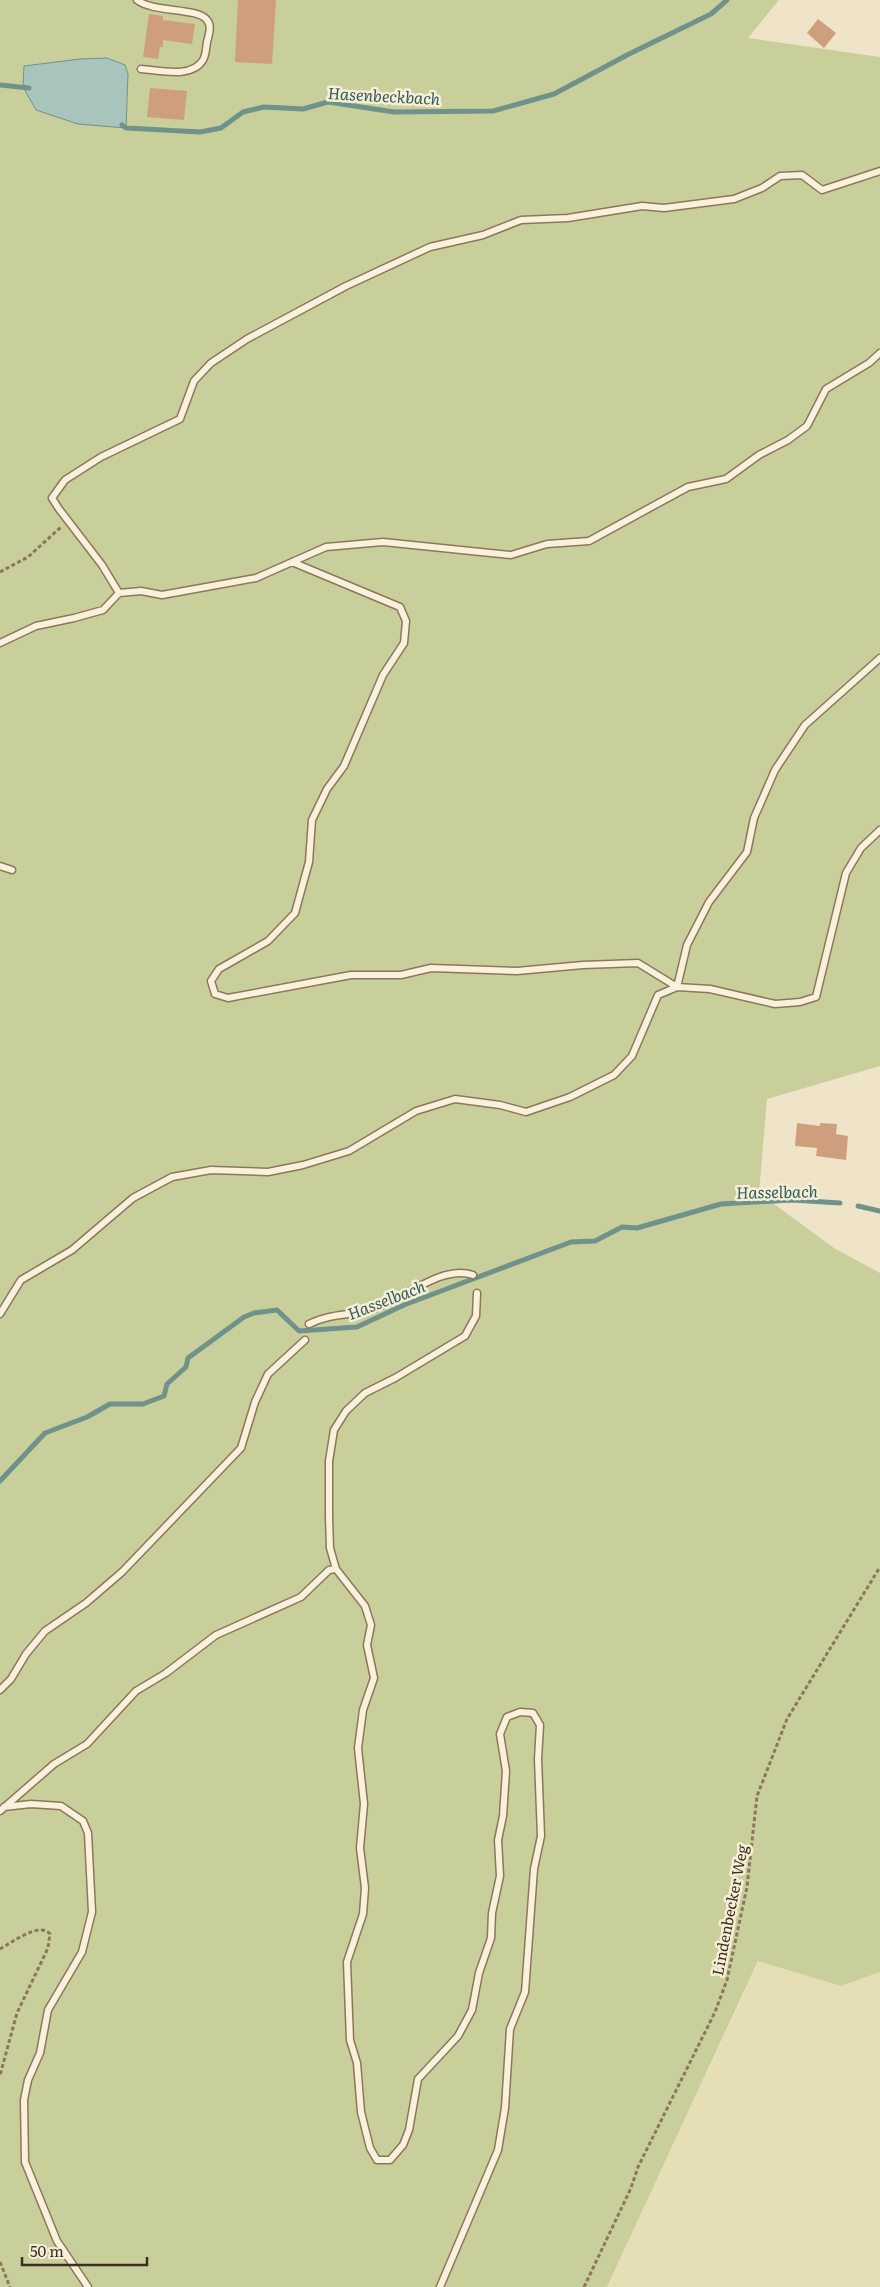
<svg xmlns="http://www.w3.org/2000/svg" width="880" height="2287" font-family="Literata,serif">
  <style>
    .farmland { fill: #e6deb5 }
    .green { fill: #c9cf9b }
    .water { fill: #a9c4bc; stroke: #6f938a }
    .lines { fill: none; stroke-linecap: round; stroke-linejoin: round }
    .stream { stroke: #6f938a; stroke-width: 5 }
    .building { fill: #cf9f7d }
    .service-casing { stroke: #8d765c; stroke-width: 9 }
    .path { stroke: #8d765c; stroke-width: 3; stroke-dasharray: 4 2.5; stroke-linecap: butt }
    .service { stroke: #faf1dc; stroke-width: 6 }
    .labels { text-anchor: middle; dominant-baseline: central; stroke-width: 5; stroke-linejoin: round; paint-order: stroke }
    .street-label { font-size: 15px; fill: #3d2e20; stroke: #f7eed8 }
    .water-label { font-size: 16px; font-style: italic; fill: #2f5d5a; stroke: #f7eed8 }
  </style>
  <rect width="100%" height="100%" fill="#f0e4c8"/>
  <!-- farmland -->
  <path class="farmland" d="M759,1961L841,1986L880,1972V2287H607Z"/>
  <!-- green -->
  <path class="green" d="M0,0H779L748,38L880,57V1066L767,1099L759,1193L834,1248L880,1273V1972L841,1986L758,1961L607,2287H0Z"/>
  <!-- water -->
  <path class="water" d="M107,58L125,65L128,74L126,128L78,124L36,110L23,87L24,66L80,59Z"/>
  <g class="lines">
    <!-- stream -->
    <path class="stream" d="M0,85L29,88
      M122,125L126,128L200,132L221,128L243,112L264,107L303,109L328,102L394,112L493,111L554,94L629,54L711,14L727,0
      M858,1206L880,1211
      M0,1481L45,1433L87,1417L110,1404H143L164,1396L167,1384L186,1367L188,1358L244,1317L254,1313L277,1310L299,1331L357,1327L404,1305L571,1242L595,1241L622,1227L637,1228L721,1204L792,1200L840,1203"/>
  </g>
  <!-- building -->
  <path class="building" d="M238,0H276L272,64L235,62Z
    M149,14L163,16V20L195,24L192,44L163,40V47H160L158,59L143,57Z
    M818,19L836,33L824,48L807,33Z
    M150,88L187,91L184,120L147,117Z
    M797,1123L820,1126V1123L837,1124L836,1134L848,1136L846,1160L816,1156L817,1148L795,1146Z"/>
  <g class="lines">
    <!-- service casing -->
    <g class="service-casing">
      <path id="service" d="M137,0C153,13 197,7 207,20C212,26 209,34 207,42C206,48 206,55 203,60C192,79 159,70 141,69
        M880,171L822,190L802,175L780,176L762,188L734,199L664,208L642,206L568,218L521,220L483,235L430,247L346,286L247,339L211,363L194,381L180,419L101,457L65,480L52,498L59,509L102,565L119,593L141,591L162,595L256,578L326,547L383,542L511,555L547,544L589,541L688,487L726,479L759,455L788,440L807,426L826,389L869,363L880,353
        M292,562L400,607L406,621L404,643L383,675L344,766L327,789L312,820L309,862L295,913L268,941L219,969L211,981L215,994L228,998L351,975H401L431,968L517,971L583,965L638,963L677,987L710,989L775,1004L800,1002L816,997L846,873L861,848L880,830
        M0,643L36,626L74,618L103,610L119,593
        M0,866L12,870
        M677,987L687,945L709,902L747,852L754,818L775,770L805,725L880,658
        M0,1314L21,1280L72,1250L133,1198L172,1177L211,1170L268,1172L303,1165L349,1151L416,1111L455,1099L500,1105L526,1112L570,1097L614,1075L632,1056L658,995L677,987
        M309,1324C330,1313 352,1316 373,1309C403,1300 442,1264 473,1275
        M336,1569L330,1548L329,1517V1461L334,1430L346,1411L365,1393L395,1378L465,1336L476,1316L477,1293
        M0,1690L11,1679L26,1654L45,1631L86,1603L122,1572L241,1448L255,1402L268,1374L305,1340
        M4,1807L31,1804L61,1806L83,1821L88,1833L92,1912L82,1952L48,2010L40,2053L28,2080L24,2100L25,2162L57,2241L88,2287
        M0,1811L54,1764L87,1744L136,1691L166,1673L216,1635L301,1597L329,1570L336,1569L365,1606L371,1625L367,1645L374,1678L363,1710L358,1748L364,1804L360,1848L365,1888L363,1914L347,1962L350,2040L357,2063L361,2112L370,2148L377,2160H390L403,2145L409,2130L418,2079L458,2036L472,2010L479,1973L491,1938L492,1913L500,1876L498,1840L503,1816L506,1771L500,1734L507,1717L520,1712L533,1713L540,1725L538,1759L541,1836L534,1869L525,1992L510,2029L505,2108L498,2150L440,2287"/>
    </g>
    <!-- path -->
    <path class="path" d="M0,572L28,557L61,527
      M0,1949C11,1943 40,1921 50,1934L48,1948L17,2013L0,2075
      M0,2262L10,2287
      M584,2287L631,2188L638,2167L715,2012L727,1980L747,1887L757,1796L787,1719L880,1567"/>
    <!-- service -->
    <use href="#service" class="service"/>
  </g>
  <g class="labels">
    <!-- street labels -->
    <g class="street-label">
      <text transform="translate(729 1910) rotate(-79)">Lindenbecker Weg</text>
    </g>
    <!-- water labels -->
    <g class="water-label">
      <text transform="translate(384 95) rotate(3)">Hasenbeckbach</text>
      <text transform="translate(777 1191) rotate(-1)">Hasselbach</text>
      <text transform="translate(386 1299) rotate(-21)">Hasselbach</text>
    </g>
  </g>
  <!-- scale -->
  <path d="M22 2257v8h125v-8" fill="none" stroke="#3d2e20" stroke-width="2.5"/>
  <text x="30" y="2257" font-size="15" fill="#3d2e20" stroke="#f7eed8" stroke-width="4" paint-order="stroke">50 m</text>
</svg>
